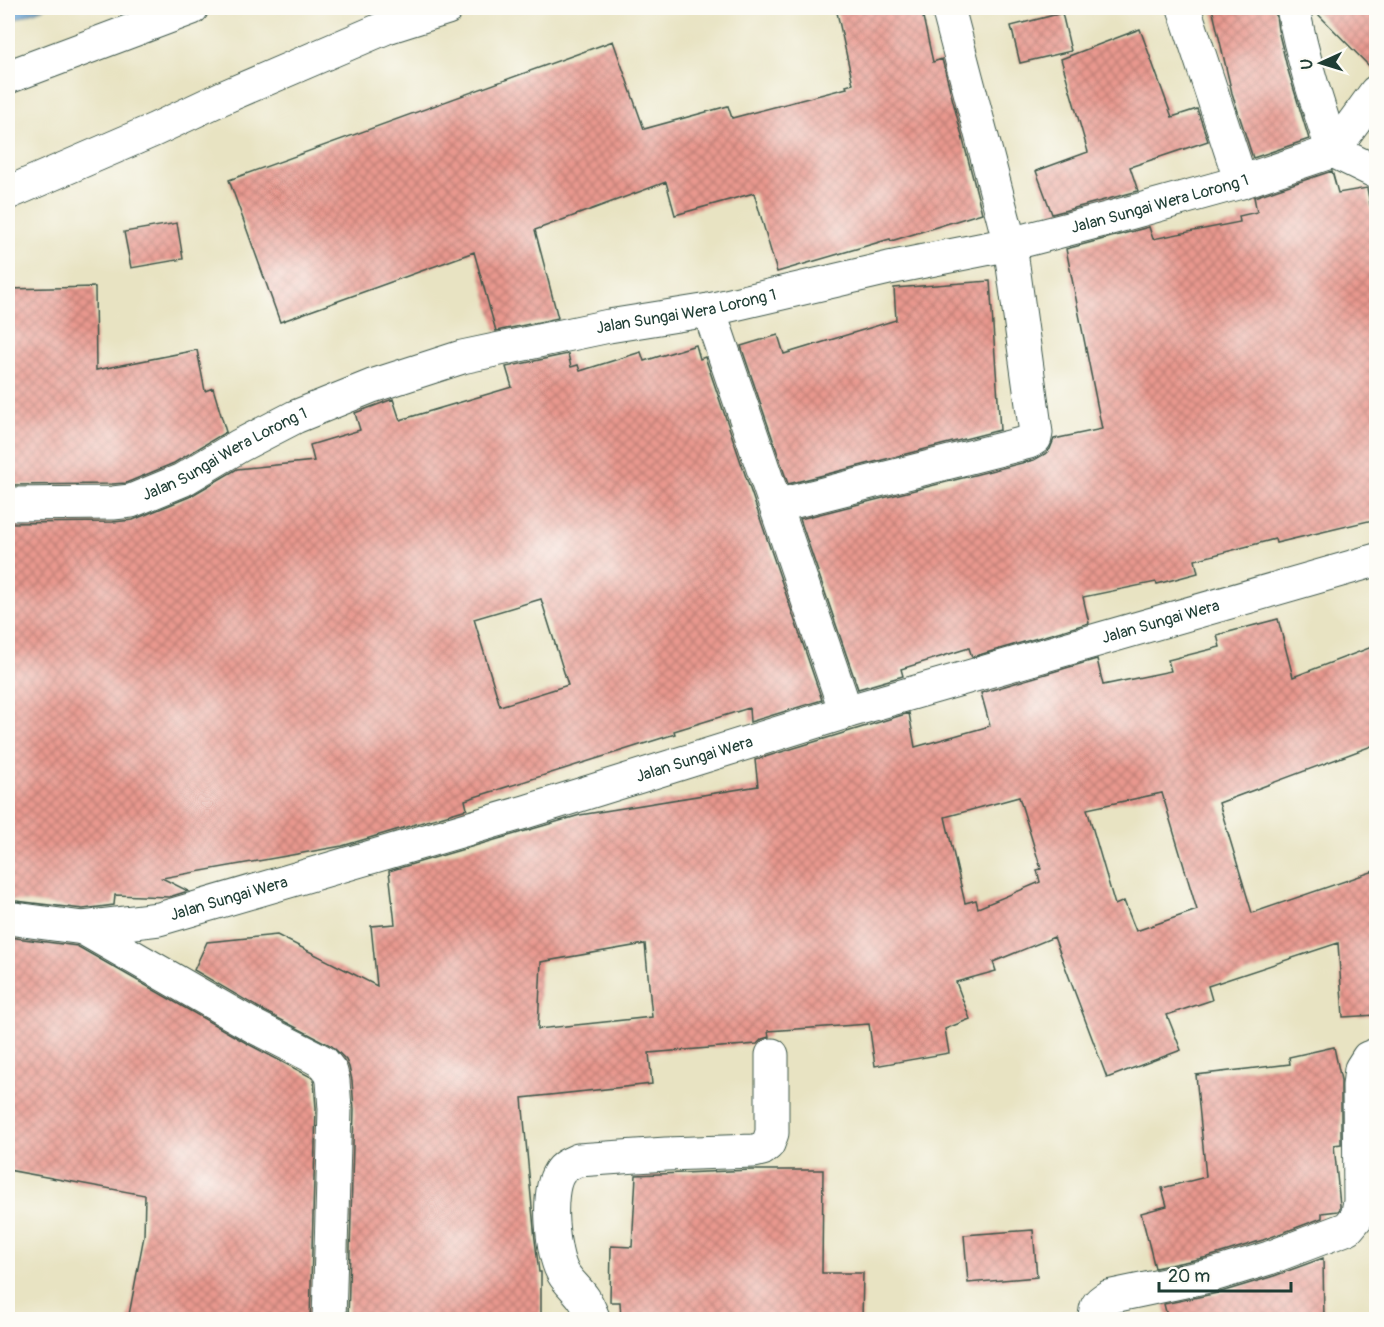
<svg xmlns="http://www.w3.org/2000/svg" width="1384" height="1327" font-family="Pangolin,sans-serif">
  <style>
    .water { fill: url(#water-rules); stroke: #447288; stroke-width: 1.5 }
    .building { fill: url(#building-cross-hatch); fill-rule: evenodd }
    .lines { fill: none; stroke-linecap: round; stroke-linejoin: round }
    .street-casing { stroke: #3d5649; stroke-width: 35 }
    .street { stroke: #fff; stroke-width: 33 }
    .labels { text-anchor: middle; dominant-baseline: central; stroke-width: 4.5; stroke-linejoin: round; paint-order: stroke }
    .street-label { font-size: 16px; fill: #1f3d34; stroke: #fdfcf7 }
  </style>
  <defs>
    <pattern id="water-rules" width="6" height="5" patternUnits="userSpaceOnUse" patternTransform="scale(1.5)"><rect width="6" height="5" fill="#6aa7dc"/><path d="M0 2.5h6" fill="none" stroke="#5789b3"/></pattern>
    <pattern id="building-cross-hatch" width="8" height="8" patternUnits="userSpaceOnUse" patternTransform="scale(1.5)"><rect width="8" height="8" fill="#e9988e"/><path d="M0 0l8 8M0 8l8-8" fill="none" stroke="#bc7d75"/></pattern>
  </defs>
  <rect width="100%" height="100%" fill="#fdfcf7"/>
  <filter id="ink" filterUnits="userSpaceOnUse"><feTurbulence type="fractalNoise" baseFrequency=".0167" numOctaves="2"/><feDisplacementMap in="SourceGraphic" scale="12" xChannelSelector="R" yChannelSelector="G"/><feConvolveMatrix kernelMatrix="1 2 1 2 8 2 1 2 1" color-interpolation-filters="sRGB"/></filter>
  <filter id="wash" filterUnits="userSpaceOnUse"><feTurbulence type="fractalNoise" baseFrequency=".008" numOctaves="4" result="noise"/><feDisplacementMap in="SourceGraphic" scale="24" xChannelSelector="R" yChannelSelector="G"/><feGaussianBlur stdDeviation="1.35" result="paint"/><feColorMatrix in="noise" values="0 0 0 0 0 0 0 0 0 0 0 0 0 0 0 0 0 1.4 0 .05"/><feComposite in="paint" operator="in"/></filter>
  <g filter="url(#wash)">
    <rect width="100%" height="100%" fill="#e8e3c2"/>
    <!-- water -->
    <path class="water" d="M8,8H44L8,22Z"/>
    <g id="blocks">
      <!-- building -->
      <path class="building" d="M836,8H921L933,62L942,59L982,213L891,241L890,239L777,272L754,193L675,215L666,182L535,230L558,318L496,331L474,252L280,322L229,180L613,41L644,129L728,106L732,118L847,88L846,86L853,84Z
        M1212,8H1275L1278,30L1287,67L1309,139L1253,158L1232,93Z
        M1312,8H1377V74Z
        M1062,13L1071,51L1020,63L1011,26Z
        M1140,29L1172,117L1197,109L1208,141L1130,167L1138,191L1052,214L1036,171L1088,152L1061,59Z
        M1332,171L1338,193L1367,188L1377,238V519L1276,543L1275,539L1195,560L1198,573L1157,584L1156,582L1083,597L1089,623L972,657L969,648L901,669L903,676L858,689L800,519L1034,460L1045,454L1050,449L1054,439L1102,429L1066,249L1149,227L1153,239L1240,222L1239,216L1257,212L1254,197Z
        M177,223L183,259L131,268L124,232Z
        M990,281L1000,430L788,484L741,346L778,335L784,354L896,320L894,288Z
        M95,287L96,370L197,350L205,391L213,388L226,432L174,463L126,483L112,484L8,485V289Z
        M696,345L700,359L705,357L822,700L750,722L749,708L674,731L675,734L465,800L467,809L342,846L162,878L188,891L169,897L115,895L114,905L83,909L8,900V523L113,522L133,520L189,497L237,469L314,461L310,445L360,430L355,413L393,399L400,420L512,387L506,367L568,354L571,367L578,365L580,371L641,352L644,361ZM541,599L568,685L500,706L474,619Z
        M1278,619L1293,677L1377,645V744L1219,803L1252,913L1377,870V1015L1343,1017L1338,943L1208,986L1212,1000L1167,1015L1181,1050L1107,1078L1054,937L993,962L996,971L956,982L970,1019L945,1029L949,1053L875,1066L869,1024L768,1031L769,1037L762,1039L757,1044L649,1053L652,1084L522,1098L535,1240L539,1272H541V1320H348L354,1110L352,1080L349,1067L346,1060L332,1046L266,1012L194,970L207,942L277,935L377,986L371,926L395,924L389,871L580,815L758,786L755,760L909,713L915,747L990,726L981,693L1097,659L1103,685L1171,671L1168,660L1220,647L1217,635ZM1162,793L1197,910L1136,931L1124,901L1115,905L1087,809ZM1019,797L1041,869L1037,870L1040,882L978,908L976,900L965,903L945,817ZM645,944L652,1017L538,1029L541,962Z
        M8,937L77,946L248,1044L311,1077L314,1080L316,1109L310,1320H128L144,1236L145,1195L8,1170Z
        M1334,1047L1341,1080V1144L1334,1145L1340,1205V1209L1338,1211L1322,1213V1218L1263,1240L1208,1257L1155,1268L1141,1213L1167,1206L1162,1188L1206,1177L1196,1075L1290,1064L1289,1057Z
        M752,1170H823L822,1273H863L862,1320H621L620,1302H610L611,1246L632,1247L636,1175Z
        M1033,1230L1037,1277L968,1283L964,1235Z
        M1323,1258L1324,1320H1168L1164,1304L1218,1293L1274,1276Z"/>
    </g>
  </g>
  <g filter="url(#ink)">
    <use href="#blocks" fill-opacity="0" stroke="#3d5649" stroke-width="1.5"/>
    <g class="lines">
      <!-- street casing -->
      <g class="street-casing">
        <g id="street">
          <path d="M1184,8L1241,182"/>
          <path d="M1293,8C1302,57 1317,103 1333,151"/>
          <path d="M8,77L192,8"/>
          <path d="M1333,151L1376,92"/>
          <path d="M8,193L154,130L222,98L387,27L447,8"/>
          <path d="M709,310L846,712"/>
          <path id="s1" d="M8,504L113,503L131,501L182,480L239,446L295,417L372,386L462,357L609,326L709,310L889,268L1010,244L1107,219L1241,182L1333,151L1376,172"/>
          <path d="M776,506L1029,442L1035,438L1036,433L1034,419L1010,244L948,8"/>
          <path id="s2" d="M8,918L83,928L159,919L525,812L846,712L1376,560"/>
          <path d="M83,928L257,1028L314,1057L323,1062L331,1072L333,1081L335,1109L329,1320"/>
          <path d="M594,1320C591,1313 588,1305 584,1299C578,1290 568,1282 563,1273C552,1253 546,1193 559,1173C563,1166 571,1163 578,1160L666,1154L754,1151L762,1149L768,1144L772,1133V1055"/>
          <path d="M1095,1320C1095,1307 1097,1303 1108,1297L1213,1275L1269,1258L1348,1228L1357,1217L1360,1202L1359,1086L1361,1069L1368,1058L1376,1055"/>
        </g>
      </g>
      <!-- street -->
      <use href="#street" class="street"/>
    </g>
  </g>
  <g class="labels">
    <!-- street labels -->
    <g class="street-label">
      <text stroke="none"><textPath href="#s1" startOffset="1200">Jalan Sungai Wera Lorong 1</textPath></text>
      <text stroke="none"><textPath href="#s1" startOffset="714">Jalan Sungai Wera Lorong 1</textPath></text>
      <text stroke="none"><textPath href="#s1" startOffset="228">Jalan Sungai Wera Lorong 1</textPath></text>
      <text stroke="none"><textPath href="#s2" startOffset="1197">Jalan Sungai Wera</textPath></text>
      <text stroke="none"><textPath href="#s2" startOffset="711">Jalan Sungai Wera</textPath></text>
      <text stroke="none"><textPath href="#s2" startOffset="225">Jalan Sungai Wera</textPath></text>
    </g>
  </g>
  <!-- margin -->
  <rect width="1384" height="1327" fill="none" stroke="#fdfcf7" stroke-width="30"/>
  <!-- north arrow -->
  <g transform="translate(1321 63) rotate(266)" stroke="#fdfcf7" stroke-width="4.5" paint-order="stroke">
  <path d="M0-4.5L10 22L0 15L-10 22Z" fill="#1f3d34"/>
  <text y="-9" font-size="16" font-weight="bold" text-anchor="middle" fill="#1f3d34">U</text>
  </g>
  <!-- scale -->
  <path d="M1159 1282v9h132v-9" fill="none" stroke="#1f3d34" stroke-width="3"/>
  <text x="1168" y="1282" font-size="18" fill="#1f3d34" stroke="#fdfcf7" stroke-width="4.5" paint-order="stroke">20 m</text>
</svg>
